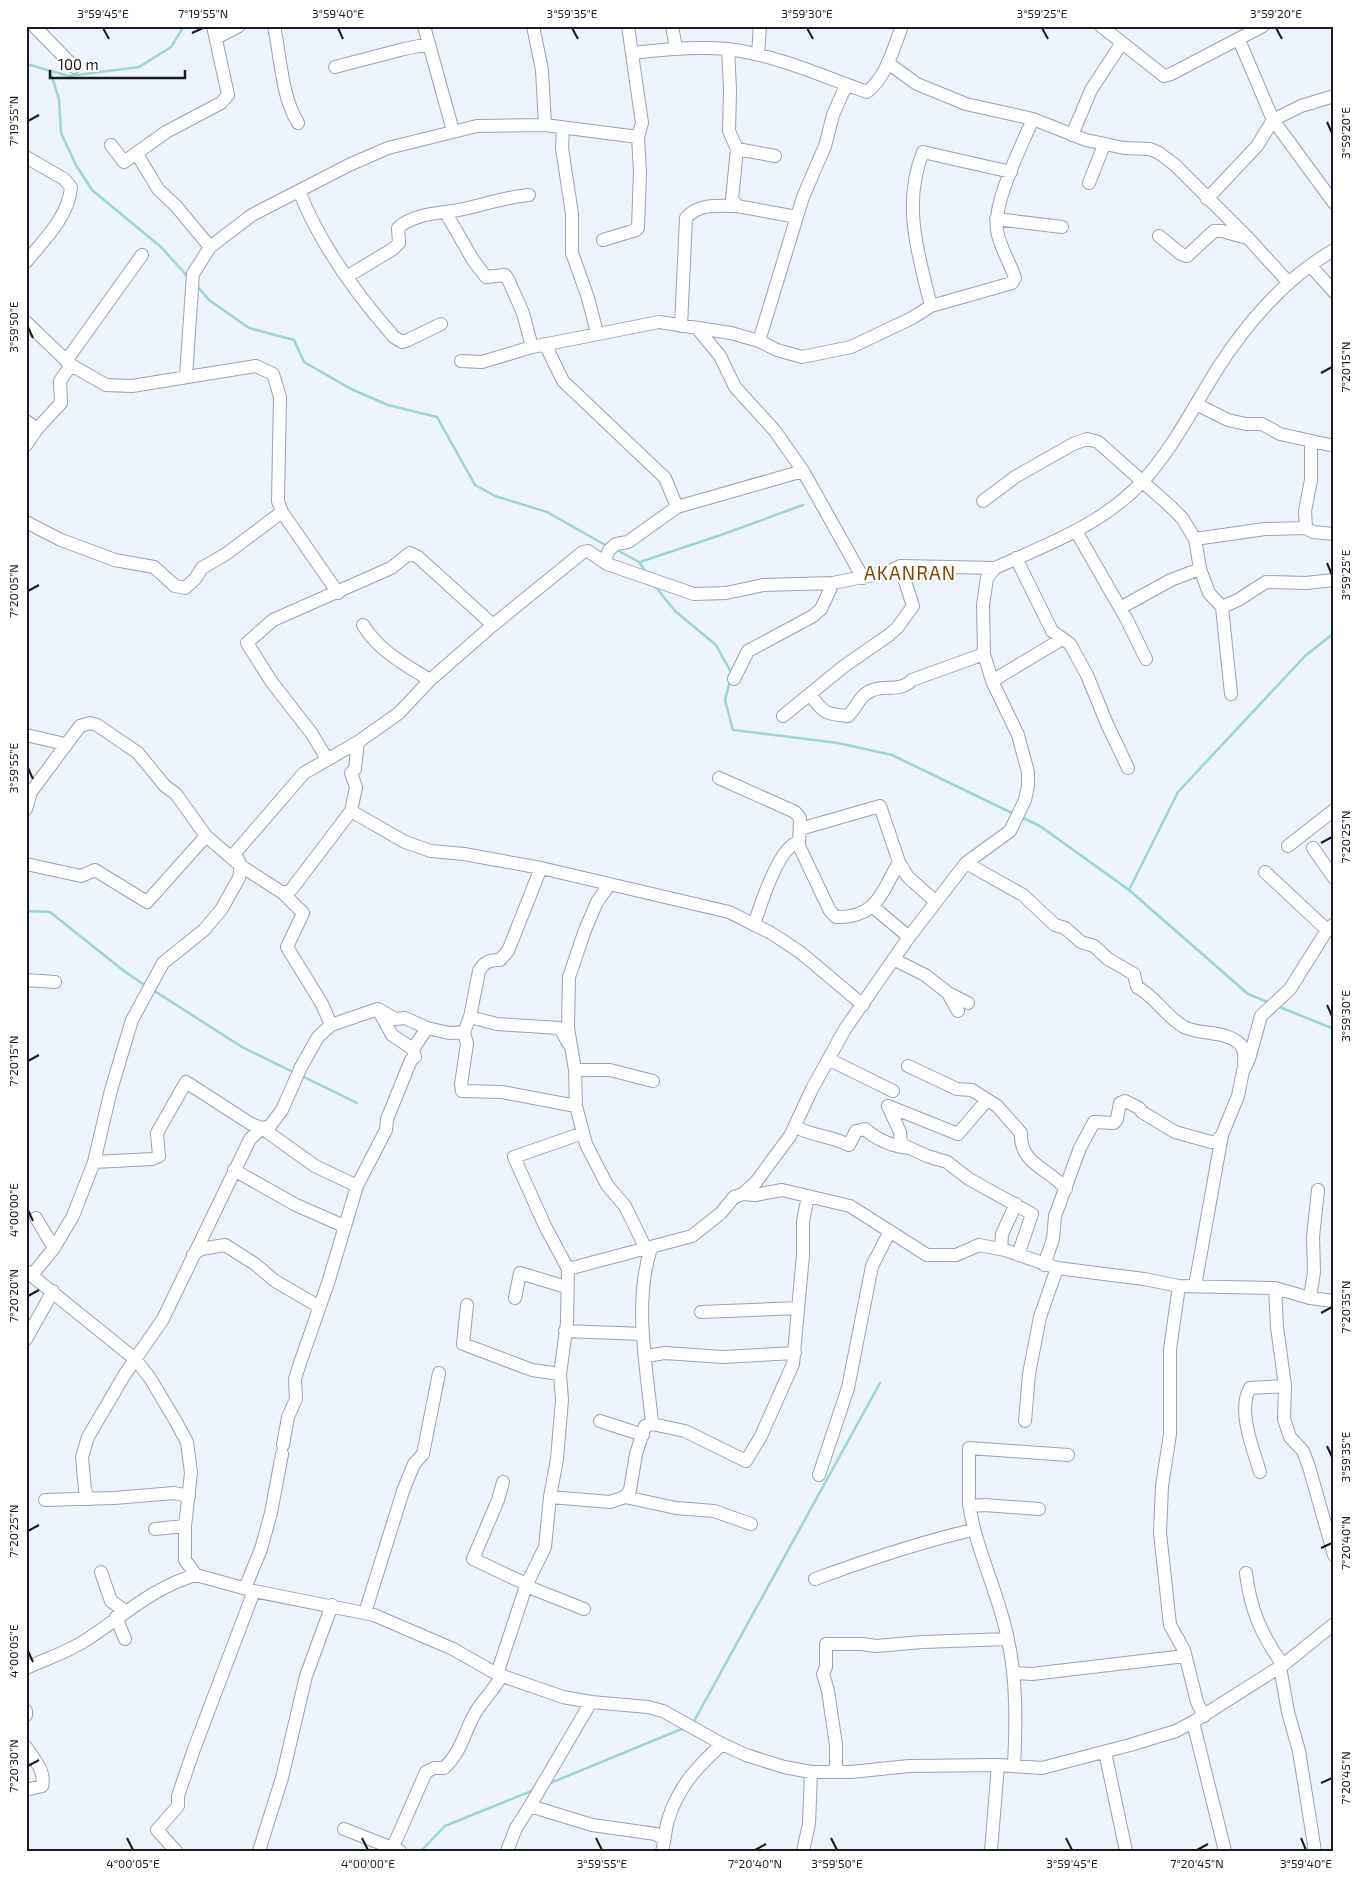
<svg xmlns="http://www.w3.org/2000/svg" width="1360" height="1877" font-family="'Exo 2',sans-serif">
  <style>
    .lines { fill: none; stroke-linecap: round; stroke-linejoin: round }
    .stream { stroke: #9bd7d1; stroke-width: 2.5 }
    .minor-casing { stroke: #99a3b2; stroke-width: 14 }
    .minor { stroke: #fff; stroke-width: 12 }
    .ticks { fill: none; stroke: #181c21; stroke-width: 2 }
    .labels { text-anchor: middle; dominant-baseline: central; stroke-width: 4; stroke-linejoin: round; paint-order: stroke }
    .quarter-label { font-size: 19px; letter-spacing: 1px; fill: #7c4b03; stroke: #fff }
    .neatline { fill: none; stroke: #181c21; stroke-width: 2 }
    .ticks-label { font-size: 12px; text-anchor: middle; fill: #181c21 }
  </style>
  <rect width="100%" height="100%" fill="#ecf3fc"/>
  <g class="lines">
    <!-- stream -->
    <path class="stream" d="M26,64L69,76L139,67L171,47L184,26
      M50,71L59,99L61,133L76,165L92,190L161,247L188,277
      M197,286L209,300L249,328L294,340L304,362L351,389L388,405L437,417L475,485L495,496L547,512L607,546
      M615,549L639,562L646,572
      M640,562L721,535L803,505
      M654,585L675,611L716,645L732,674
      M730,681L725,700L733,730L838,743L892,755L1014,814
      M1021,817L1040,826L1129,890L1248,994L1270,1003
      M1129,890L1178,792L1305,656L1334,633
      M26,911L50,912L124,971L146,986
      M153,990L242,1047L295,1073
      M1277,1006L1334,1029
      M302,1076L357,1103
      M693,1723L880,1383
      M548,1784L684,1728
      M421,1851L445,1826L534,1790"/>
    <!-- minor casing -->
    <g class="minor-casing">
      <path id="minor" d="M34,26L74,67
        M274,26C281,58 281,95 298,123
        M424,26L453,131
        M533,26L542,70L545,125
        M672,26L676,48
        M1101,26L1164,76L1171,74L1263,26
        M216,38L239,26
        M1239,40L1273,120L1334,203
        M728,49L730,90L729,131L737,149L732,199L737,206L797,217
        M633,53C664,49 696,46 728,49C776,55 822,76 867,92C887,76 893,49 902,26
        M758,54L760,26
        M888,63L917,84L966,104L1033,119L1086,140L1124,148L1150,149L1159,153L1175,165L1249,239L1289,283
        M335,67L404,49L429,44
        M563,128L562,148L572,214V253L588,298L597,333
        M1072,135L1091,90L1121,44
        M111,145L124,162L166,132L221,103L228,95L213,26
        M737,149L775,156
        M137,154L158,189L176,206L210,247
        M26,157L64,179L71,187C69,216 44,240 26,262
        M1089,183L1104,145
        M299,191C320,244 357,295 394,337L402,342L408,340L441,324
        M1207,199L1257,146L1273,120L1301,106L1334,96
        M446,213L473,260L486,277L505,275L508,279L523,313L532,347
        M996,219L1062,227
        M1159,236L1181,254L1187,256L1214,231H1222L1247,238
        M603,240L636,230L638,228L640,171L638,137
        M1334,250C1286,277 1245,325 1216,371C1193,408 1173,448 1143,481C1102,525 1048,544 995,568L987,578L983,605L984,654L992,681L1018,735L1028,772V786L1025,800L1010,831L966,863L909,937L845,1029L812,1089L790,1136L756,1182L743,1194L734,1197L721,1213L692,1236L568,1269L567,1323L560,1374L562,1400L557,1459L550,1497L545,1547L526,1586L497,1674L563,1697L591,1702L648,1707L663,1711L722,1744L746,1755L784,1767L811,1772H851L909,1766L998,1765L1042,1768L1130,1745L1176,1731L1193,1722L1283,1665L1334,1624
        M1311,266L1334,292
        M348,276L393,249L399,243L398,228C416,211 446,214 468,208C489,203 507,197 529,195
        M931,306C918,254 902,204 923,152L1011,172
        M26,322L71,365L106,385L132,386L256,366L273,374L280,397L278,501L282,512L338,593
        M681,326L686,218C699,203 719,206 737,206
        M697,328L720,356L735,387L775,431L803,471L863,578
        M759,341L803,197L825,146L833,115L846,85
        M545,344L563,381L665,478L677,507
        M66,361L142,255
        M461,361L482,362L532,347L659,322L731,333L759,341L777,350L802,357L851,347L912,318L931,306L1012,283L1015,278C1010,262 999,246 997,230C993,202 1021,147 1033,119
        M186,376L193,274L210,247L252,215L349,165L388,148L477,126L545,125L638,137L642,123L628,26
        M1196,404L1228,420L1246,424H1262L1280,434L1334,446
        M26,421L37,429
        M26,445L37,429L61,403L60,381L71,365
        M983,501L1015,477L1073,444L1087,439L1098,442L1170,506L1182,518L1195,539L1200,569L1209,593L1222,607L1231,694
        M26,522L61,540L115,560L154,567L175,586L185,588L195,579L202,568L226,554L282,512
        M1306,528L1305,511L1311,480V441
        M1076,531L1127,620L1146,659
        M1195,539L1265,529L1306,528L1313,532L1334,534
        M1016,558L1052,631L1070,644L1087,675L1107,724L1128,768
        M604,562L609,550L616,544L628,542L677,507L803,471
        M1222,607L1238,600L1266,582L1306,583L1334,580
        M1120,608L1171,580L1200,569
        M363,625C379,651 404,664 430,680
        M734,679L748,651L813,616L821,609L833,583
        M992,681L1062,639
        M810,695C824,713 825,714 848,716C857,707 860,694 873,690C887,685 901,692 912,680L984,654
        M783,716L843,667L889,635L897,628L913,606L900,566
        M26,735L65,744
        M327,759L312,734L271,681L247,643L273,620L391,568L410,553L418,557L493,625
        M719,778L795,812L800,818L799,846L830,911L836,917C877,918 882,892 899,862
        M26,809L31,792L80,726L90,723L97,725L138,753L165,786L176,794L206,836L241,866L283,893L303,913L287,947L322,1004L331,1025
        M351,811L405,842L431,851L464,854L541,868L729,912L771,933L800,952L863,1005
        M800,829L880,806L899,862L908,877L936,902
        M1288,846L1334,810
        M1313,848L1334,878
        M966,863L1023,895L1055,925L1065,928L1081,942L1094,946L1108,959L1134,974L1137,987C1156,997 1165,1016 1184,1027C1200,1035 1223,1030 1239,1043C1245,1049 1245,1056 1244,1064
        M26,864L81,876L95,870L147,902L206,836
        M541,868L508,951L500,960C489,960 484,962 479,971L470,1017L464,1032L467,1044L461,1084L462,1091L502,1092L576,1106
        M1265,872L1327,930
        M609,885L597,902L585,930L569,977L568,1028L575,1070L576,1106L586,1144L607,1185L625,1206L646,1249
        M283,893L291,890L351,811L356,787L351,773L355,769L358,742
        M873,907L909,937
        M754,925C760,906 778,850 796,843L799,846
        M895,960L925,975L948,993L968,1003
        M26,980L55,982
        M948,993L958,1011
        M379,1011L392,1035L413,1049
        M470,1017L497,1024L560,1028L568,1043
        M828,1059L893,1091
        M908,1066L957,1089L972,1090L997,1106L1021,1133C1019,1164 1050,1169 1066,1189
        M575,1070H610L653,1081
        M888,1106L900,1132L901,1144L927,1156L947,1162L969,1179L1032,1214L1018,1255
        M888,1106L958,1134L987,1100
        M796,1127C812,1136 832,1136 849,1145L856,1131L865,1129C877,1140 892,1146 909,1148
        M94,1162L152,1159L159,1156L157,1133L186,1082L251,1124L262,1128L315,1166L357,1186
        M234,1170L296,1205L344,1226
        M743,1194L755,1195L782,1190L850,1206L927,1255H956L979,1245L1005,1250L1057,1268L1144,1279L1179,1286L1275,1288L1310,1298L1334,1301
        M36,1218L54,1248
        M1001,1249L1002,1234L1016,1204
        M193,1255L201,1249L225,1245L255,1264L275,1281L318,1306
        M1044,1265L1053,1239L1055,1216L1080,1148L1094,1122L1114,1123L1117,1119L1120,1103L1125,1101L1139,1108L1142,1112L1175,1132L1211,1142H1216L1222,1135
        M568,1269L545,1226L514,1157L580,1134
        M26,1271L135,1359L150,1378L175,1420L187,1442L191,1473L185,1526V1560L196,1575L254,1591L374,1615L453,1649L497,1674
        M32,1275L54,1248L73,1216L94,1162L111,1090L132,1020L163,963L204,930L221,910L239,878L241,866L235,853L304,773L358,742L399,713L430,680L493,625L583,552L588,551L607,564L694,594L726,593L763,585L833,583L888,572L900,566L995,568
        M1179,1286L1170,1349V1434L1162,1486L1160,1533L1170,1625L1184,1650L1197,1702L1204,1716
        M1195,1286L1222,1135L1238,1096L1243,1071L1249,1059L1261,1016L1290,989L1327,930L1334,924
        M1275,1288L1277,1327L1285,1386L1284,1419L1290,1437L1303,1451L1309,1467L1334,1555
        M515,1298L520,1273L566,1287
        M1310,1298L1314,1272L1313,1237L1318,1190
        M467,1305L463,1344L532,1370L560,1374
        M701,1312L798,1308
        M565,1331L643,1334
        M26,1339L53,1291
        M646,1356L665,1353L723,1357L795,1353
        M600,1421L643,1435
        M1025,1421L1029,1374L1040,1317L1057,1268
        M652,1424L685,1431L746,1461L761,1436L793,1364L803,1255V1221L808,1196
        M283,1445L288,1417L296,1399L295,1379L300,1363L328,1283L357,1186L386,1130L387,1119L411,1060L415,1057L413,1049L427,1028
        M1260,1472C1253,1449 1237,1410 1250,1388L1285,1386
        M819,1475L848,1388L872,1266L890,1231
        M503,1482L498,1500L473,1559L528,1585
        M550,1497L610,1502L625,1497L630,1490L636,1454L645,1426L652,1424C647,1367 633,1304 651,1248
        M625,1497L676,1508L714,1511L751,1524
        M89,1499L85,1490L82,1457L88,1437L125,1374L163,1319L250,1139L262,1128L270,1126L282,1110L301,1067L318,1037L331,1025L378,1009L395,1019L405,1018L427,1028L449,1033L464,1032
        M45,1500L114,1498L174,1493L189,1496
        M969,1504C976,1551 999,1593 1008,1640C1017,1681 1016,1724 1014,1766
        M1039,1509L984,1505L972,1506L969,1501V1448L1068,1455
        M155,1529L185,1526
        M101,1572L111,1601L125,1611
        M1246,1573C1250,1609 1262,1636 1283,1665
        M815,1579C867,1560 919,1542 973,1530
        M526,1586L584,1609
        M245,1588L261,1549L271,1513L282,1454
        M365,1613L403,1491L414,1464L423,1454L439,1373
        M116,1617L125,1639
        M1280,1667L1288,1712L1299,1751L1315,1851
        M26,1668C46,1659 68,1652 86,1640C122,1617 153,1587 196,1575
        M1014,1673L1032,1674L1185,1656
        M26,1711V1715
        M1193,1722L1225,1851
        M26,1747C33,1759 46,1770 42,1786L26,1790
        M1105,1752L1126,1851
        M836,1771V1745L828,1691L823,1674L826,1667V1644H862L876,1646L922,1642L1008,1639
        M530,1806L591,1702
        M344,1829L400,1851
        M393,1847L426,1772L434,1768H444C464,1750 465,1726 479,1707C487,1696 495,1688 502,1675
        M176,1851L157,1830L178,1806V1796L194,1749L254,1591
        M259,1851L282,1778L306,1676L332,1605
        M507,1851L516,1828L530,1806L592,1825L656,1834L664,1840
        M662,1851C665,1841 665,1830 668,1820C678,1787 697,1767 722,1744
        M803,1851L809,1824L811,1772
        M991,1851L998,1765"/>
    </g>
    <!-- minor -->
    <use href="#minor" class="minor"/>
  </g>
  <!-- ticks -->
  <path class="ticks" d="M103,28L109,39M338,28L343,39M572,28L578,39M807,28L813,39M1042,28L1048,39M1276,28L1282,39M192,33L203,28M28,121L39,115M1327,122L1332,133M28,327L33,338M1321,373L1332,367M1327,563L1332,575M28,591L39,585M28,768L33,779M1321,843L1332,837M1327,1005L1332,1016M28,1061L39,1055M28,1210L33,1221M28,1296L39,1290M1321,1313L1332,1307M1327,1446L1332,1457M28,1531L39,1525M1321,1548L1332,1543M28,1651L33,1662M28,1766L39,1760M1321,1783L1332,1778M127,1838L133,1850M362,1838L368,1850M596,1838L602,1850M831,1838L837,1850M1066,1838L1072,1850M1301,1838L1306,1850M755,1850L766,1844M1197,1850L1208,1844"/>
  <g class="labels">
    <!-- quarter labels -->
    <g class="quarter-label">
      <text x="910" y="572">AKANRAN</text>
    </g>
  </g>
  <!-- border -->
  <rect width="1360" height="1877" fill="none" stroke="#ffffff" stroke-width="55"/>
  <!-- scale -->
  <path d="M50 70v8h135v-8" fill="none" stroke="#181c21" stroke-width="2.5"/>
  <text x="58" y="70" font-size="15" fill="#181c21" stroke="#ffffff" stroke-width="4" paint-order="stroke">100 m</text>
  <rect x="28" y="28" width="1304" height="1822" class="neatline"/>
  <g class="ticks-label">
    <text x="103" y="18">3°59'45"E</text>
    <text x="203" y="18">7°19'55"N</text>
    <text x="338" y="18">3°59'40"E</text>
    <text x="572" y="18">3°59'35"E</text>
    <text x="807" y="18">3°59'30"E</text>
    <text x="1042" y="18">3°59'25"E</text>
    <text x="1276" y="18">3°59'20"E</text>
    <text transform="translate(14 121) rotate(-90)" y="4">7°19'55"N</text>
    <text transform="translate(1346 133) rotate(-90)" y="4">3°59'20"E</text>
    <text transform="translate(14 327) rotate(-90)" y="4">3°59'50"E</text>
    <text transform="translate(1346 367) rotate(-90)" y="4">7°20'15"N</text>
    <text transform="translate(1346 575) rotate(-90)" y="4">3°59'25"E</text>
    <text transform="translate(14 591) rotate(-90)" y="4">7°20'05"N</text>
    <text transform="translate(14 768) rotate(-90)" y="4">3°59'55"E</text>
    <text transform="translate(1346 837) rotate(-90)" y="4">7°20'25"N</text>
    <text transform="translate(1346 1016) rotate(-90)" y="4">3°59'30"E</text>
    <text transform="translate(14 1061) rotate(-90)" y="4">7°20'15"N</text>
    <text transform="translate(14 1210) rotate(-90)" y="4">4°00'00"E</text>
    <text transform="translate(14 1296) rotate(-90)" y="4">7°20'20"N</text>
    <text transform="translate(1346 1307) rotate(-90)" y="4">7°20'35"N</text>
    <text transform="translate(1346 1457) rotate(-90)" y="4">3°59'35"E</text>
    <text transform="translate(14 1531) rotate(-90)" y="4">7°20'25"N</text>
    <text transform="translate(1346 1543) rotate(-90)" y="4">7°20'40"N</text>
    <text transform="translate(14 1651) rotate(-90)" y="4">4°00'05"E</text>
    <text transform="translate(14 1766) rotate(-90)" y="4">7°20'30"N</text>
    <text transform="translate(1346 1778) rotate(-90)" y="4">7°20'45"N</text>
    <text x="133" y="1868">4°00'05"E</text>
    <text x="368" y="1868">4°00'00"E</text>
    <text x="602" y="1868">3°59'55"E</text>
    <text x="755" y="1868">7°20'40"N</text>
    <text x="837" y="1868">3°59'50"E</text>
    <text x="1072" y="1868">3°59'45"E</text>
    <text x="1197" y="1868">7°20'45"N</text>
    <text x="1306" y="1868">3°59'40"E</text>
  </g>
</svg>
